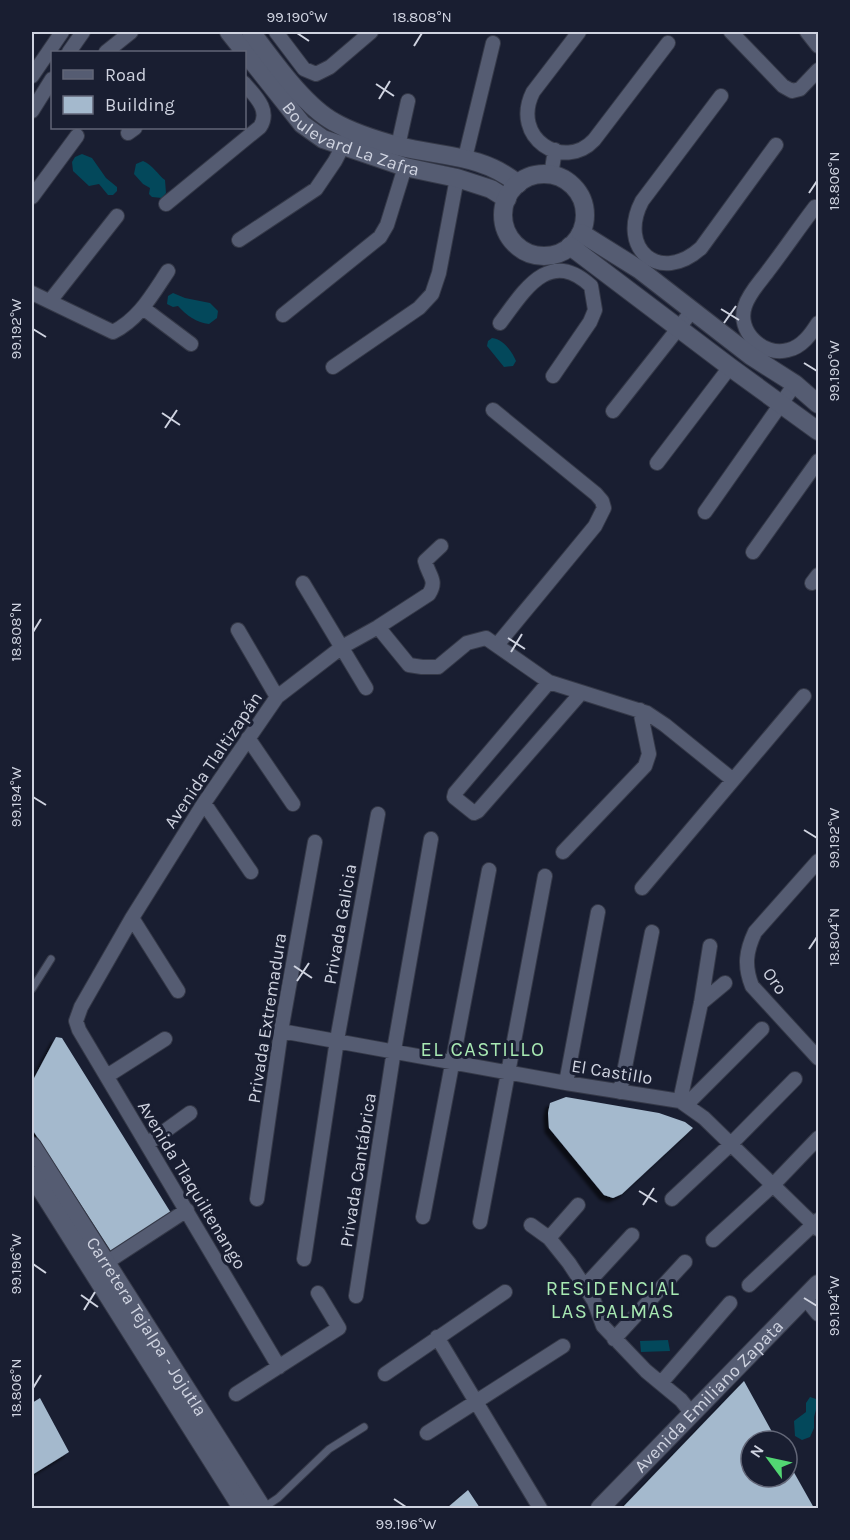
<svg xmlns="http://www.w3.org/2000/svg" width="850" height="1540" font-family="Karla,sans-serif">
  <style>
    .water { fill: #03485b }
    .building { fill: #a4b9cd; filter: url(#shadow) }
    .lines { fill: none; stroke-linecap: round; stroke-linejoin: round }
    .lane-casing { stroke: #353948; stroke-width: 9 }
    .street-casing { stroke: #353948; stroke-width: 16 }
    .secondary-casing { stroke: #353948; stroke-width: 20 }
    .lane { stroke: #555c72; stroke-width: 7 }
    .street { stroke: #555c72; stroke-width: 14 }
    .secondary { stroke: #555c72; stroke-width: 18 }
    .ticks { fill: none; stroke: #cfd3e0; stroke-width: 2 }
    .labels { text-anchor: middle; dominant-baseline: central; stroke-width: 6; stroke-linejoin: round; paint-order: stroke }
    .street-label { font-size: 18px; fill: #cfd3e0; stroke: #191e31 }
    .neighbourhood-label { font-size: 20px; letter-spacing: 1.5px; fill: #a8e9b3; stroke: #191e31 }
    .neatline { fill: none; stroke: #cfd3e0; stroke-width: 2 }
    .ticks-label { font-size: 15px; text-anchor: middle; fill: #cfd3e0 }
  </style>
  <defs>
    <filter id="shadow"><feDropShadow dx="-4.5" dy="4.5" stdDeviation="1.5" flood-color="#0009"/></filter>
  </defs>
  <rect width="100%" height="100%" fill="#191e31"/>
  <!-- water -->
  <path class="water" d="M82,154L92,158L106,178L117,187V191L113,195H108L99,184L89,186L73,171L72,162L75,157Z
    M143,161C153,165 158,175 165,180L166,193L162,198L152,197L149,194L150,188L143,184L134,174L136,164Z
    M173,293L185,298L210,303L218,311L217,318L209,324C197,323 186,315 178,306L173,307L167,304L168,296Z
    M492,338C503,339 512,351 516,361L513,366L504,367L487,346L488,341Z
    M668,1340L670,1351L641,1352L640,1341Z
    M810,1397L816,1399L818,1402L814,1417V1428L810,1437L802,1440L795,1436L794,1421L806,1412V1403Z"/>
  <!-- building -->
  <path class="building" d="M56,1037L62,1038L171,1213L111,1251L32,1129V1082Z
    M566,1097L659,1113L685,1122L693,1128L622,1194L613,1198L604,1195L549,1128L548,1113L550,1103Z
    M744,1381L777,1441H751V1477H787V1460L814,1508H622Z
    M40,1398L69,1452L32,1475V1403Z
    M468,1490L480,1508H447Z"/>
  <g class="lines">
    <!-- lane casing -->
    <g class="lane-casing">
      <path id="lane" d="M32,989L51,959
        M263,1508L278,1498L329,1449L364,1427"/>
    </g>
    <!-- street casing -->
    <g class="street-casing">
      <path id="street" d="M276,32L304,69L316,74L330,67L371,32
        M579,32L533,92C510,138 564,172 594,140L668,43
        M731,32L783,86L792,91L800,89L818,70
        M807,32L818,46
        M69,52L83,32
        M106,52L131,32
        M32,76L62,32
        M721,96L642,201C617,249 660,285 701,248L776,145
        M32,111L52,79
        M128,133L135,128
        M398,146L408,101
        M465,158L493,43
        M551,175L555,150
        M32,197L77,136
        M166,204L260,127C271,110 255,96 244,83
        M815,207C799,228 784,250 768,271C760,282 749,293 745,306C736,331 763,357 788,350C802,347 811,334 818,323
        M239,240L316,189L335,161L347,138
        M32,293L113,332C139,319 152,295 168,271
        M50,301L117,216
        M143,308L191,344
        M283,315L380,237L387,225L405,167
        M500,323C524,291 549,247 591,286L595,310L590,322L553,376
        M333,367L419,308L432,294L439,273L457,178
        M493,410L596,494L602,501L604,508L595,526L497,645
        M613,411L692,311
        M657,463L730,367
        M705,512L795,384
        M753,552L818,461
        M303,583L366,688
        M812,583L818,575
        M378,627L409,665L422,667H438L467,643L486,638L549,682L647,713L665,725L733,780
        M238,630L277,697
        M549,682L455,793L454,797L474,813L478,811L581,693
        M248,738L293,804
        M204,803L251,872
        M563,852L645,766L649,754L640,710
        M818,861L755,932C746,951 744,966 752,986L818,1058
        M642,888L804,696
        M132,918L178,991
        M701,1003L725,983
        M281,1031L566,1083L680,1101L704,1118L818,1229
        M107,1076L165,1039
        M566,1083L598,912
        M620,1092L652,932
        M680,1101L701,1003L710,946
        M687,1104L762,1029
        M147,1144L190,1113
        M257,1199L281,1031L315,842
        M672,1199L731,1144L795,1079
        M423,1217L489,870
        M480,1222L545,876
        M531,1225L549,1238L569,1263L594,1301L603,1326L646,1371L681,1400L692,1414
        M549,1238L578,1205
        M713,1240L773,1185L818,1138
        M304,1259L337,1040L378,814
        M98,1268L187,1210
        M749,1285L818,1220
        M584,1287L632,1235
        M356,1296L394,1050L431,839
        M805,1298L818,1314
        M437,1337L540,1508
        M614,1339L685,1262
        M279,1367L79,1030L76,1021L81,1007L132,918L204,803L277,697L342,647L378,627L429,594C438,580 428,575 425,561L441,546
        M385,1374L505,1292
        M661,1383L730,1303
        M236,1394L339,1328L318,1293
        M427,1433L563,1346"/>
    </g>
    <!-- secondary casing -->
    <g class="secondary-casing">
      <g id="secondary">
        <path id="s1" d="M229,32L302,124L323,139L405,167L457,178L491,189L507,199"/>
        <path d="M251,32C272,59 303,105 334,122C353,133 376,140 398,146C441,157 482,154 518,184"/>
        <circle cx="544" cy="215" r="41"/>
        <path d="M581,233L640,270L751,356L795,384L818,404"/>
        <path d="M570,246L730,367L818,431"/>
        <path id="s2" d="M32,1146L262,1508"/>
        <path d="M32,1175L242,1508"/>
        <path id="s3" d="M600,1508L818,1284"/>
      </g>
    </g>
    <!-- lane -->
    <use href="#lane" class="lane"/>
    <!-- street -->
    <use href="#street" class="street"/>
    <!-- secondary -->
    <use href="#secondary" class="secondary"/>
  </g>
  <!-- ticks -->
  <path class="ticks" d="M297,33L309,41M414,46L422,33M376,84L394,96M379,99L390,81M809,193L817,181M721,309L739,320M724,323L736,306M33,329L46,337M804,363L817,371M162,413L180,425M165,428L177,410M33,632L41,619M508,638L525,649M511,652L522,634M33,797L46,805M804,830L817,838M809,949L817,937M294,966L312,978M297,981L309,963M639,1191L657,1202M643,1205L654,1188M33,1264L46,1273M81,1295L98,1307M804,1298L817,1306M84,1310L95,1292M33,1388L41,1375M394,1499L406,1507"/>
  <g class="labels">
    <!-- street labels -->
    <g class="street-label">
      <text stroke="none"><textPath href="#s1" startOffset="168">Boulevard La Zafra</textPath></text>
      <text transform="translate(213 760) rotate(-56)">Avenida Tlaltizapán</text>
      <text transform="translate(340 924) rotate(-80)">Privada Galicia</text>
      <text transform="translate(775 981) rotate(54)">Oro</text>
      <text transform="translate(267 1018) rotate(-81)">Privada Extremadura</text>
      <text transform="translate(612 1072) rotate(9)">El Castillo</text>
      <text transform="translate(358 1170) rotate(-81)">Privada Cantábrica</text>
      <text transform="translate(192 1185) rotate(59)">Avenida Tlaquiltenango</text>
      <text stroke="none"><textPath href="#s2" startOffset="214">Carretera Tejalpa - Jojutla</textPath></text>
      <text stroke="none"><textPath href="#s3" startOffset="156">Avenida Emiliano Zapata</textPath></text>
    </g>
    <!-- neighbourhood labels -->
    <g class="neighbourhood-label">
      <text x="483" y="1049">EL CASTILLO</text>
      <text x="613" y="1288">RESIDENCIAL<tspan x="613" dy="23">LAS PALMAS</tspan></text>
    </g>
  </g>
  <!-- border -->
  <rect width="850" height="1540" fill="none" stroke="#191e31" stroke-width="66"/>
  <!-- legend -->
  <rect x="51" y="51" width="195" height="78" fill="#191e31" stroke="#626677" stroke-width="1.5"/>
  <rect x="63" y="70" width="30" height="9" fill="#555c72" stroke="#626677" stroke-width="1.5"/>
  <text x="105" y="81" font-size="18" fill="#cfd3e0">Road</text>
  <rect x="63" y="96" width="30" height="18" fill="#a4b9cd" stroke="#626677" stroke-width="1.5"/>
  <text x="105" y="111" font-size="18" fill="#cfd3e0">Building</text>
  <!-- north arrow -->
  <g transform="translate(769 1459) rotate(303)"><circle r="28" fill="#191e31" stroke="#626677" stroke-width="1.5"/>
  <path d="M0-4.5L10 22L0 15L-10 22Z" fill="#52d673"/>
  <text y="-9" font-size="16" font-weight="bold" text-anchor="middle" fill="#cfd3e0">N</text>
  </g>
  <rect x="33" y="33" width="784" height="1474" class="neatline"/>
  <g class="ticks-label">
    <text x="297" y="22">99.190°W</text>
    <text x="422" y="22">18.808°N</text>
    <text transform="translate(834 181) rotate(-90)" y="5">18.806°N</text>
    <text transform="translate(16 329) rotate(-90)" y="5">99.192°W</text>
    <text transform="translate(834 371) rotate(-90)" y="5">99.190°W</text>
    <text transform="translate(16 632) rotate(-90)" y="5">18.808°N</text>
    <text transform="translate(16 797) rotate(-90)" y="5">99.194°W</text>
    <text transform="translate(834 838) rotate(-90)" y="5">99.192°W</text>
    <text transform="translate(834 937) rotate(-90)" y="5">18.804°N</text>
    <text transform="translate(16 1264) rotate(-90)" y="5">99.196°W</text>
    <text transform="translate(834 1306) rotate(-90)" y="5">99.194°W</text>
    <text transform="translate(16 1388) rotate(-90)" y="5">18.806°N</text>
    <text x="406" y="1529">99.196°W</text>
  </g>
</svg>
